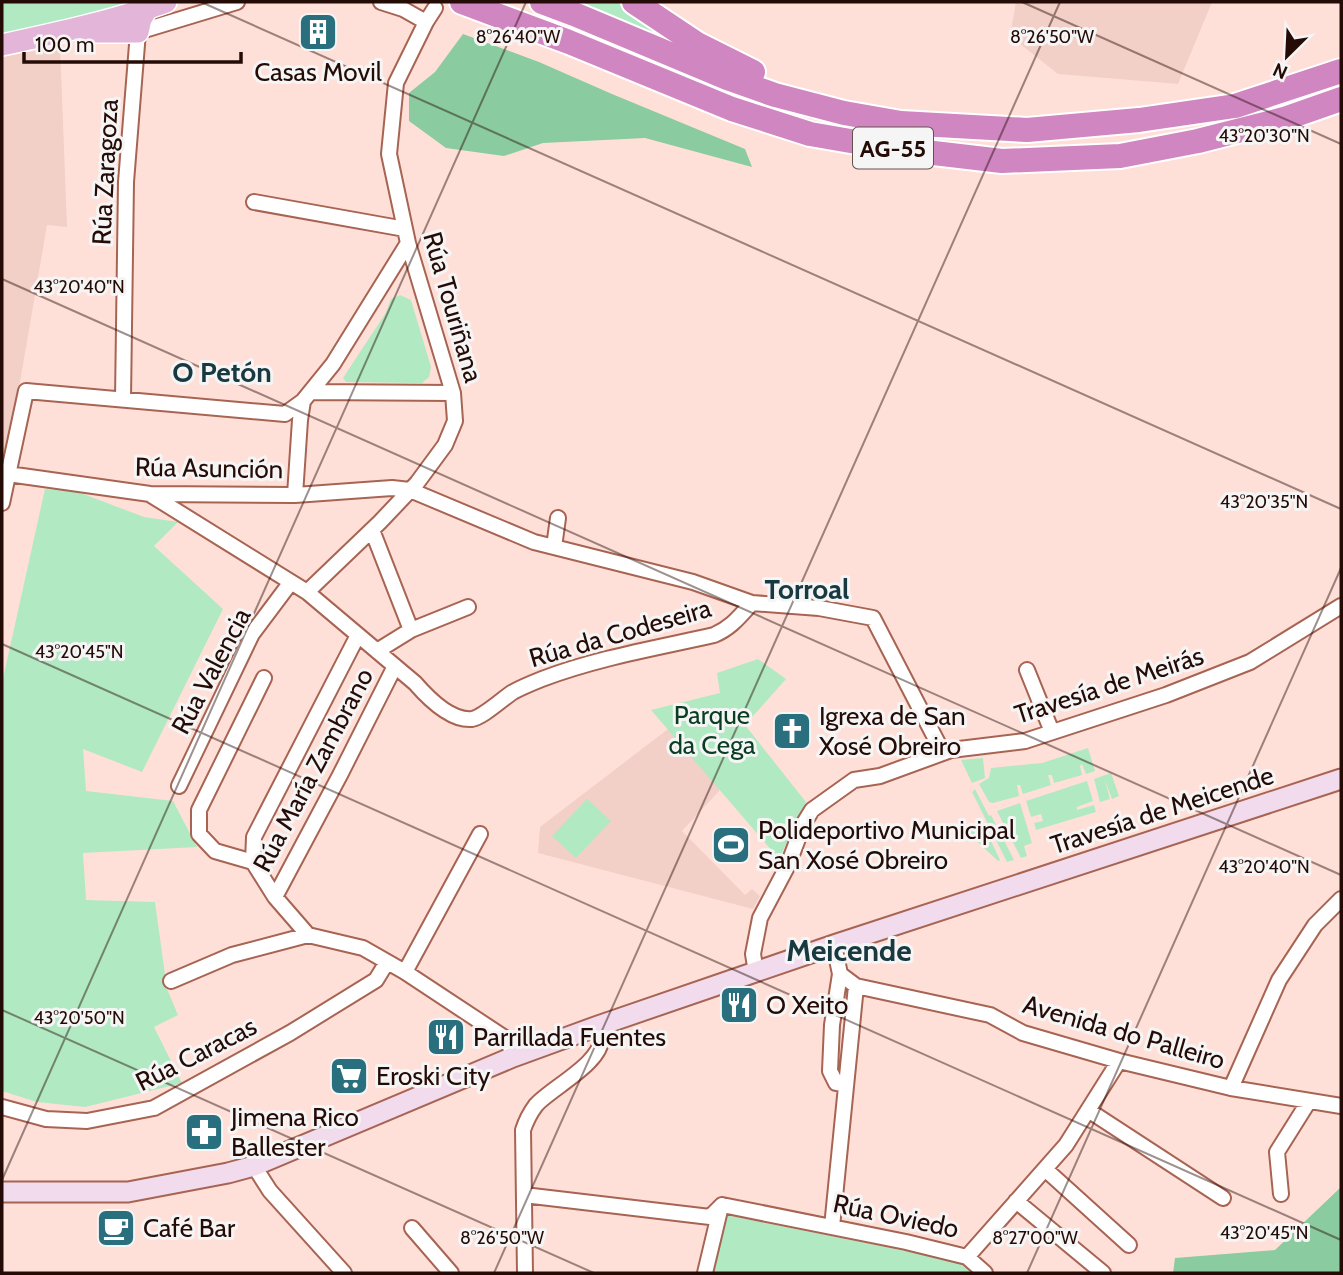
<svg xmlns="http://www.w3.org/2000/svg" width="1343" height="1275" font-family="Cabin,sans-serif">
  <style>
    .built { fill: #f2cfc7 }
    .green { fill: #b0e9c2 }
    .forest { fill: #8acba0 }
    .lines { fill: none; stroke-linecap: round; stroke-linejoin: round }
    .street-casing { stroke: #a76453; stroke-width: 18 }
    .secondary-casing { stroke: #a76453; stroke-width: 23 }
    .primary-casing { stroke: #fff; stroke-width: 24 }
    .highway-casing { stroke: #fff; stroke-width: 28 }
    .street { stroke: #fff; stroke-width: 14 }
    .secondary { stroke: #f1dbec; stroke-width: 19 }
    .primary { stroke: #e3b6d9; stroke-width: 21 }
    .highway { stroke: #d086c0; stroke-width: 24 }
    .ticks { fill: none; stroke: #250b06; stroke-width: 2; stroke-opacity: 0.45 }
    .labels { text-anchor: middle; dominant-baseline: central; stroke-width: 6; stroke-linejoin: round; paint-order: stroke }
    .shield { fill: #f5f5f5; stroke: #63514e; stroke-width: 2 }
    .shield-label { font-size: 24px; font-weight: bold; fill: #250b06 }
    .poi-label { font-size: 26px; fill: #250b06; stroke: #f5f5f5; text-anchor: start }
    .street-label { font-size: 26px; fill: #250b06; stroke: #f5f5f5 }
    .park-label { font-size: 26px; fill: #0a3e22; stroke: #f5f5f5 }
    .neighbourhood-label { font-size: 28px; font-weight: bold; fill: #193941; stroke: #f5f5f5 }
    .quarter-label { font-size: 30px; font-weight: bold; fill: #193941; stroke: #f5f5f5 }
    .ticks-label { font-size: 18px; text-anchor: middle; fill: #250b06; stroke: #f5f5f5; stroke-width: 6; stroke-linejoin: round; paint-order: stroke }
  </style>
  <rect width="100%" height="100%" fill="#ffe0d8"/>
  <!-- built -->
  <path class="built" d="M1016,2H1212L1178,84L1058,74L1010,36Z
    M60,46L67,227L47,225L20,382L2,465V57Z
    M668,729L720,790L682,831L745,895L752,889L760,896L753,909L538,853L540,827Z"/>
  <!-- green -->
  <path class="green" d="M2,2H145L2,38Z
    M573,2H617L667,38L665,42Z
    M400,295L411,300L431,367L429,377L422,383L346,382L343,378L385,314L391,299Z
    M45,489L78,492L144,517L178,522L154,546L223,609L142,772L83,749L86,791L173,801L197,847L83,853L86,900L155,902L167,989L178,1015L154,1027L182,1083L85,1107L37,1102L2,1091V683Z
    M758,659L786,679L745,725L806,802L779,859L651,710L720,693L717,673Z
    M1088,748L1095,771L1086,774L1082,764L1080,766L1082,775L1054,783L1052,775H1048L1051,785L1023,794L1020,785H1017L1019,796L993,803L989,802L979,784L989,778L991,768L1042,763Z
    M983,758L985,778L972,783L961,760Z
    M1111,773L1119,796L1112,799L1105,780L1110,799L1100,802L1094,779Z
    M1087,781L1093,801L1077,807V810L1094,805L1096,812L1036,830L1034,823L1043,821L1041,814L1031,817L1026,801Z
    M975,789L989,816L991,815L1014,860L1007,862L972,792Z
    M587,799L611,821L576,858L552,836Z
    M1020,803L1032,843L1024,846L1027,856L1021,858L997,811Z
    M982,822L1000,860L998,861L968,833Z
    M726,1215L965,1263L976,1273H714Z"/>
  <!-- forest -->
  <path class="forest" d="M463,34L539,62L612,94L745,149L752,167L645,138L543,143L504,156L446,148L409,121V93L435,72Z
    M1341,1187V1273H1173L1175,1258L1275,1250Z"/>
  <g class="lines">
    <!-- street casing -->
    <g class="street-casing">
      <path id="street" d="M381,2L403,9L426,22
        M254,202L405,229
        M311,392L453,393
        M123,399L126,182L138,32L237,2
        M8,474L150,494L295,495L392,488L410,490L534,542L693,582L752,603L819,608L873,618L943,753
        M151,495L307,592L415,683C428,698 451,721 472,719C483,717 502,699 513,692C522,687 532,683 542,679C597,658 657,648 714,635C731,628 740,616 752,603
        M295,495L300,420L303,401
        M2,503L26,391L285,414L303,401L333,364L408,243
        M372,530L411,630
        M554,547L558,518
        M307,592L380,522L417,483L445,445L455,421L453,393L408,243L389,154L396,83L426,22L435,8
        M358,635L254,837L253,862L275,897L308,935L363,948L405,972L508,1040L513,1057
        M377,651L411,630L468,607
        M1027,670L1052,732
        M179,786L252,634L291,582
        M253,862L215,851L199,834V810L264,678
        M275,897L340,775L395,666
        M834,945L840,974L856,986L990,1015L1023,1033L1119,1061L1231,1088L1341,1106
        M405,972L480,834
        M756,972L753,954L760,918L788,865L804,823L812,810L854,780L880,776L951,750L1025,741L1166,695L1250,662L1341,606
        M840,974L832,1025L830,1071L836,1083L846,1085
        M171,981L232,955L308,935
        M1231,1088L1279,980L1315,925L1341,899
        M2,1107L46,1119L87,1121L154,1108L290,1033L376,980L387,962
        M1088,1110L1223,1198
        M254,1166L270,1191L344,1273
        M1045,1169L1129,1245
        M1281,1194L1277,1152L1309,1101
        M524,1195L710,1217L722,1205
        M1016,1201L1103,1273
        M722,1205L906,1242L967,1257L985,1273
        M832,1227L856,986
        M412,1228L451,1273
        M967,1257L1066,1145L1119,1061
        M525,1273L523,1130C526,1121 530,1113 536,1105C551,1088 604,1062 601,1037C601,1033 599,1030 598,1026
        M705,1273L721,1206"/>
    </g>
    <!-- secondary casing -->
    <g class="secondary-casing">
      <path id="secondary" d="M2,1192H128L228,1173L254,1166L513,1057L598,1026L834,945L1341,779"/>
    </g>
    <!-- primary casing -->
    <g class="primary-casing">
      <path id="primary" d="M89,32H138L141,19L147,9
        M2,45C57,33 113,21 166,2"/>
    </g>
    <!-- highway casing -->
    <g class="highway-casing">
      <path id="highway" d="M462,2L569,42L732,109L810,134L891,148L1002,161L1120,156L1198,141L1284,119L1341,99
        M542,2L574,14L727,78L775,95L844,113L901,123L1027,130L1139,120L1235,106L1341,71
        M634,2L697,44L753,72"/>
    </g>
    <!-- street -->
    <use href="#street" class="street"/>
    <!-- secondary -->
    <use href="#secondary" class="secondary"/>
    <!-- primary -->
    <use href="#primary" class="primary"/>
    <!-- highway -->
    <use href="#highway" class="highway"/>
  </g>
  <!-- ticks -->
  <path class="ticks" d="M201,2L1341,509M1022,2L1341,144M2,279L1341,875M2,644L1341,1240M2,1010L594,1273M2,1180L526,2M494,1273L1060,2M1027,1273L1341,568"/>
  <!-- icons -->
  <defs>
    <g id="building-square" transform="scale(2.0125)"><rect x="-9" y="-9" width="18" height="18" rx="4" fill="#2a6f7e" stroke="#f5f5f5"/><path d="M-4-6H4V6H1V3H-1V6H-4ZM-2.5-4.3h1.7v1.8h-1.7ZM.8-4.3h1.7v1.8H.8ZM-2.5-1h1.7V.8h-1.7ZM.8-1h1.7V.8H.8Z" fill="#fff"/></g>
    <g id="church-square" transform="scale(2.0125)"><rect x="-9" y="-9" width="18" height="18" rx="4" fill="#2a6f7e" stroke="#f5f5f5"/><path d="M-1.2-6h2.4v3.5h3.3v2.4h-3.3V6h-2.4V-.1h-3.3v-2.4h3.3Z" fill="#fff"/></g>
    <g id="stadium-square" transform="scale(2.0125)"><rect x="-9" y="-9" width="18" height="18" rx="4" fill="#2a6f7e" stroke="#f5f5f5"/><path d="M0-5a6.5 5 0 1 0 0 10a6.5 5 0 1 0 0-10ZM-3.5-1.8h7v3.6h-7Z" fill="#fff"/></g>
    <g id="restaurant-square" transform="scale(2.0125)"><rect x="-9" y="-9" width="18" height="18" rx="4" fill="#2a6f7e" stroke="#f5f5f5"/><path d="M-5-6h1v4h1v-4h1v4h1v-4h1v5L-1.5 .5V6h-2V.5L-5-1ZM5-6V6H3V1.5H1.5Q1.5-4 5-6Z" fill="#fff"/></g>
    <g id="supermarket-square" transform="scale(2.0125)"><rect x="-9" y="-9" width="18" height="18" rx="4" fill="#2a6f7e" stroke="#f5f5f5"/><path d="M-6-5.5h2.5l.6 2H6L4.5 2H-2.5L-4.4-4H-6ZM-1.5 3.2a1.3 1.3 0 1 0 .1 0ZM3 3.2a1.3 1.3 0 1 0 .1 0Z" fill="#fff"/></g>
    <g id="pharmacy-square" transform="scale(2.0125)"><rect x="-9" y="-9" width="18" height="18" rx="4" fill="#2a6f7e" stroke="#f5f5f5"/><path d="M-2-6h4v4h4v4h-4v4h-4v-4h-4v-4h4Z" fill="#fff"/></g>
    <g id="cafe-square" transform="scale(2.0125)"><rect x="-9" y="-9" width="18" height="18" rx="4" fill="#2a6f7e" stroke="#f5f5f5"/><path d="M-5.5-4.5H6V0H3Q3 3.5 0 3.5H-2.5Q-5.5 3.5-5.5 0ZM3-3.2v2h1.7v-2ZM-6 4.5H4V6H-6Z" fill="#fff"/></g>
  </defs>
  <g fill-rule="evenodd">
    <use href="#building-square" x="318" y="32"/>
    <use href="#church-square" x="792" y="731"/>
    <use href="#stadium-square" x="731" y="845"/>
    <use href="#restaurant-square" x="739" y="1005"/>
    <use href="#restaurant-square" x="446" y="1037"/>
    <use href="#supermarket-square" x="349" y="1076"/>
    <use href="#pharmacy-square" x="204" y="1132"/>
    <use href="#cafe-square" x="116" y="1228"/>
  </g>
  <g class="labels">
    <!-- shield labels -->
    <rect class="shield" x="853" y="127.5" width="80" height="41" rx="5"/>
    <g class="shield-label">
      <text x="893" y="148">AG-55</text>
    </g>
    <!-- poi labels -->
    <g class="poi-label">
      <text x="318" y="72" text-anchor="middle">Casas Movil</text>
      <text x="819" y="716">Igrexa de San<tspan x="819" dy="30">Xosé Obreiro</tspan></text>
      <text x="758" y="830">Polideportivo Municipal<tspan x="758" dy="30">San Xosé Obreiro</tspan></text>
      <text x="766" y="1005">O Xeito</text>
      <text x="473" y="1037">Parrillada Fuentes</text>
      <text x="376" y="1076">Eroski City</text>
      <text x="231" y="1117">Jimena Rico<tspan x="231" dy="30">Ballester</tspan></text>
      <text x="143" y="1228">Café Bar</text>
    </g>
    <!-- street labels -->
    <g class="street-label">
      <text transform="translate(105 172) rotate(-87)">Rúa Zaragoza</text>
      <text transform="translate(453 307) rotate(74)">Rúa Touriñana</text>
      <text transform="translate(209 468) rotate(1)">Rúa Asunción</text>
      <text transform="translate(620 633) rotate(-16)">Rúa da Codeseira</text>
      <text transform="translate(211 671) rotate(-62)">Rúa Valencia</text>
      <text transform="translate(1109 685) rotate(-18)">Travesía de Meirás</text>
      <text transform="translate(313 770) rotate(-62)">Rúa María Zambrano</text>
      <text transform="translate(1162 810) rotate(-18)">Travesía de Meicende</text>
      <text transform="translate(1124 1032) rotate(16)">Avenida do Palleiro</text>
      <text transform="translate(196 1054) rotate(-27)">Rúa Caracas</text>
      <text transform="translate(896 1216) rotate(12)">Rúa Oviedo</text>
    </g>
    <!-- park labels -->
    <g class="park-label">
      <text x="712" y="715">Parque<tspan x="712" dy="30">da Cega</tspan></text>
    </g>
    <!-- neighbourhood labels -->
    <g class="neighbourhood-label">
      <text x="222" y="372">O Petón</text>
      <text x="807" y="589">Torroal</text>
    </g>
    <!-- quarter labels -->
    <g class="quarter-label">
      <text x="849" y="950">Meicende</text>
    </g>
  </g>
  <g class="ticks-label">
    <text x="1052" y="43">8°26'50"W</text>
    <text x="518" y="43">8°26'40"W</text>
    <text x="1264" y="142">43°20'30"N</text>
    <text x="79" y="293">43°20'40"N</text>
    <text x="1264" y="508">43°20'35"N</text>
    <text x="79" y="658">43°20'45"N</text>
    <text x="1264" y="873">43°20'40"N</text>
    <text x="79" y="1024">43°20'50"N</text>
    <text x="1264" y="1239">43°20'45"N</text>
    <text x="502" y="1244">8°26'50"W</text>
    <text x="1035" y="1244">8°27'00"W</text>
  </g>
  <!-- border -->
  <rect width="1343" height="1275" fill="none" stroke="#250b06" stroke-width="7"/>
  <!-- north arrow -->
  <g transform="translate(1287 56) rotate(204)" stroke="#f5f5f5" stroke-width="5" paint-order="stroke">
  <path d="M0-5L12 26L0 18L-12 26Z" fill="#250b06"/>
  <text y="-10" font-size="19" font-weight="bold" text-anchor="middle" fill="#250b06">N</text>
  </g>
  <!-- scale -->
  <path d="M24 52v10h217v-10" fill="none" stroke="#250b06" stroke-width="3.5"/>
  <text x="35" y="52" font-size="21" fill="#250b06" stroke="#f5f5f5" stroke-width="5" paint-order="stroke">100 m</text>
</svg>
